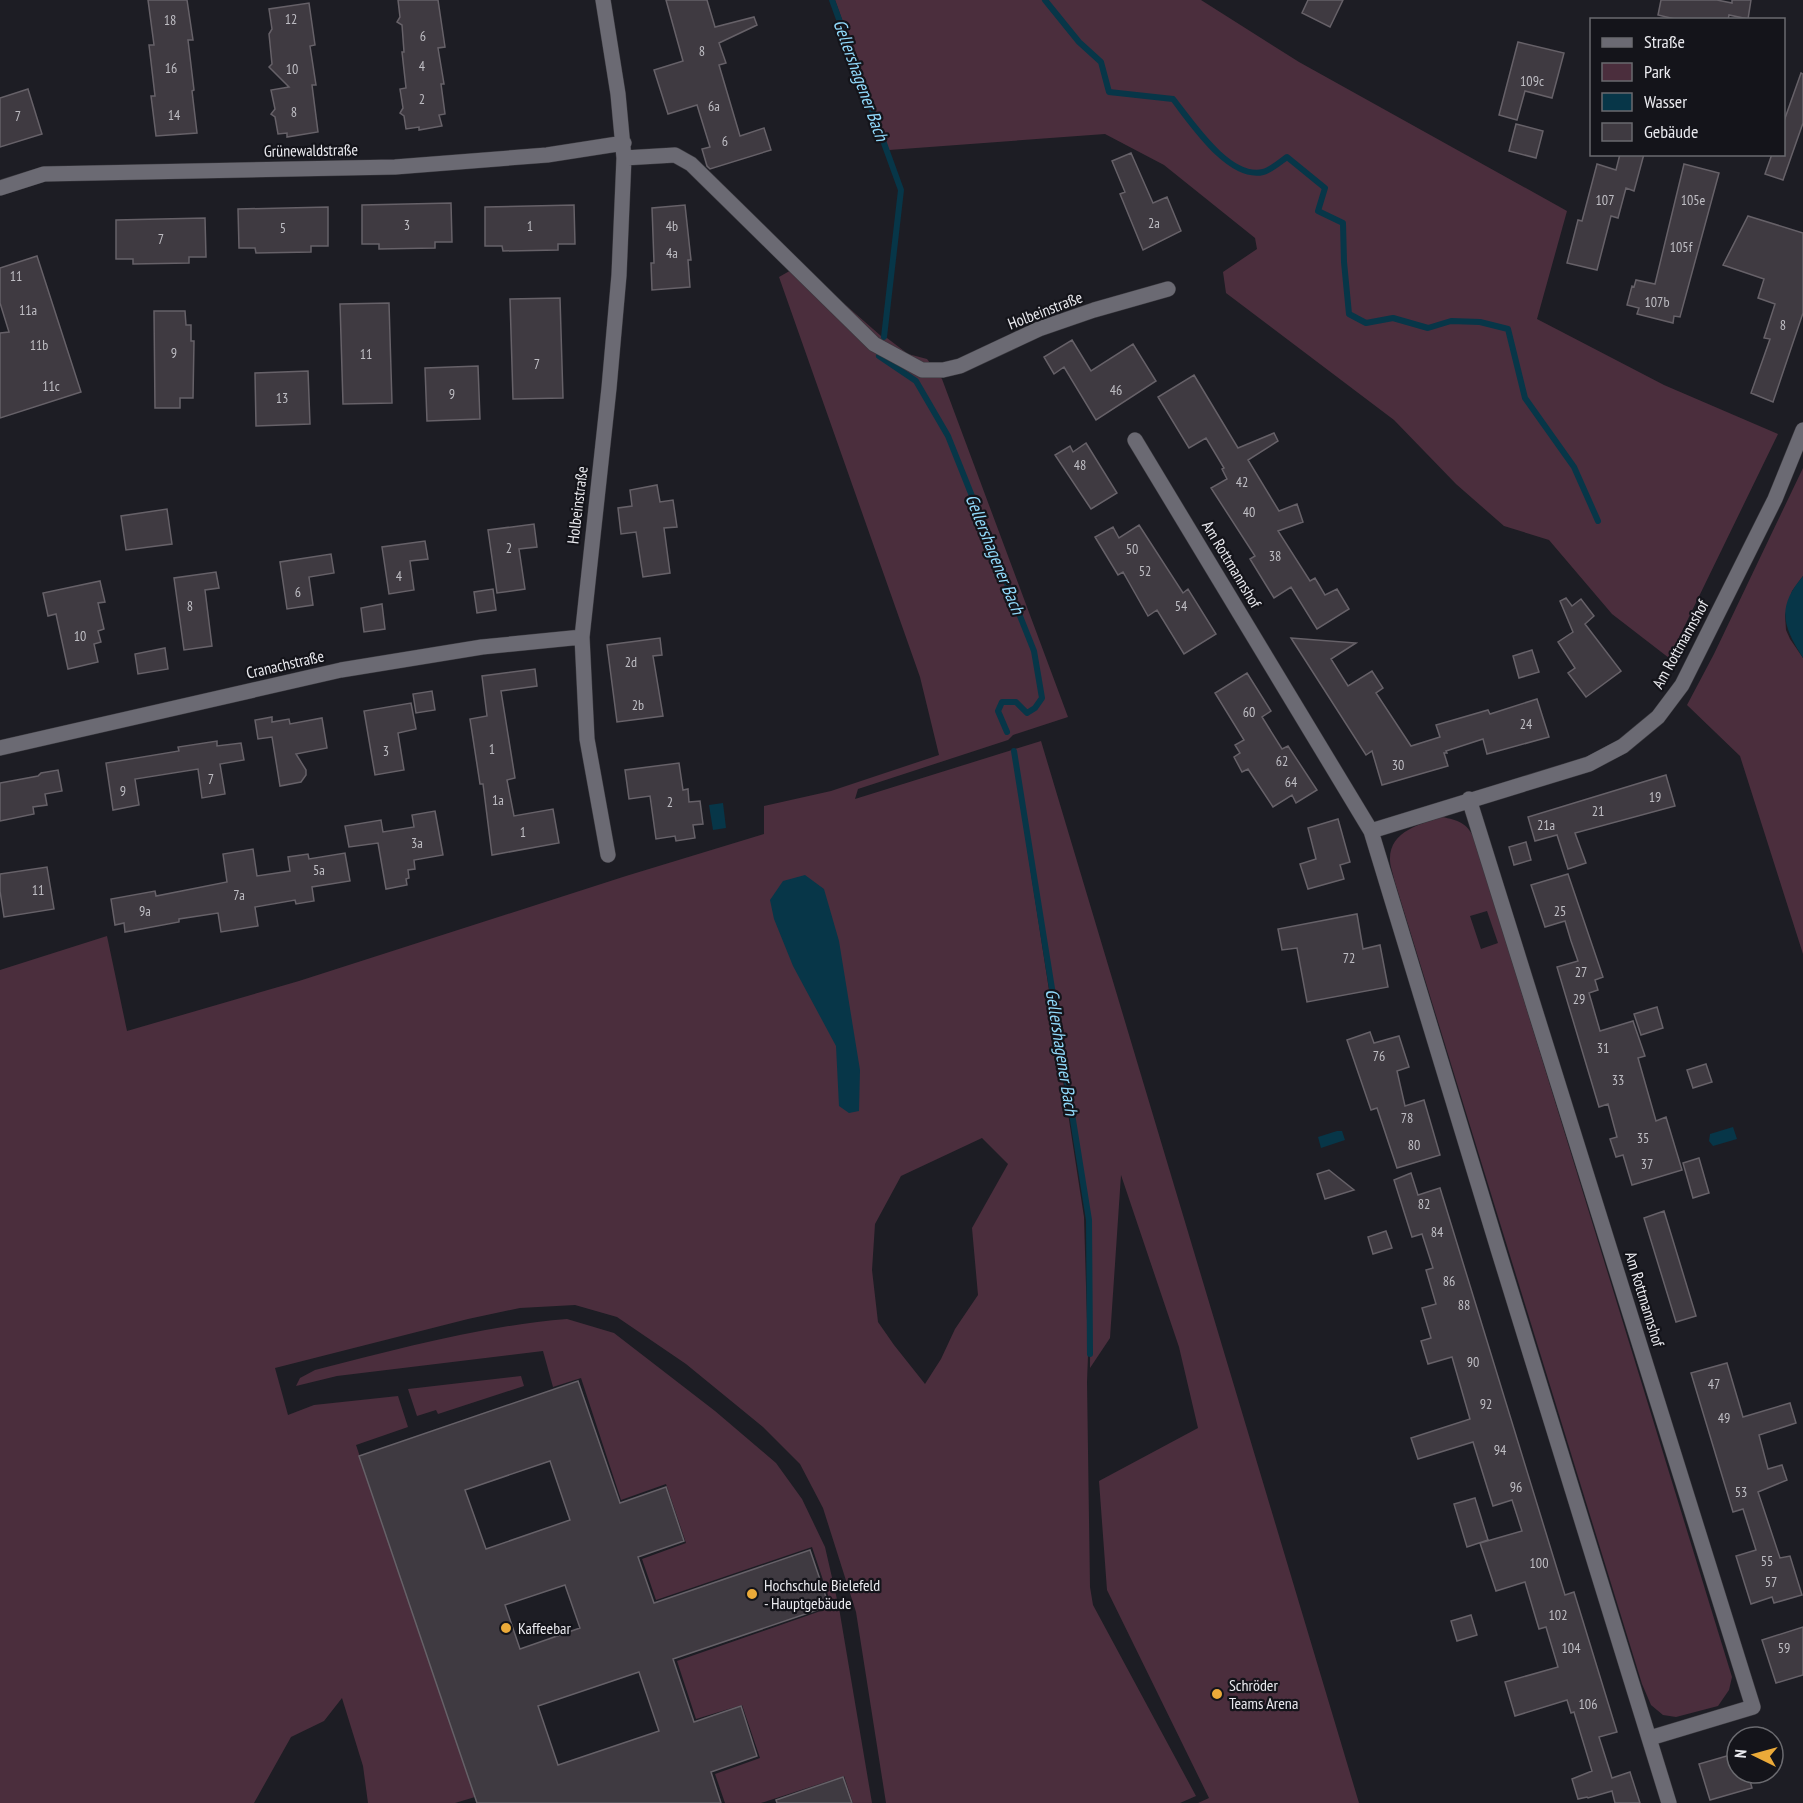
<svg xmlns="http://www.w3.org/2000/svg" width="1803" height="1803" font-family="'PT Sans Narrow',sans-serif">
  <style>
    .green { fill: #4b2e3d; fill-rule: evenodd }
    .water { fill: #073648 }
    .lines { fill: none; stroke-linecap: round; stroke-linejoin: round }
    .stream { stroke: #073648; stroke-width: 6 }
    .building { fill: #3f3a41; stroke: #666168; stroke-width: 1.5; fill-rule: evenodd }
    .minor-casing { stroke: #3a393f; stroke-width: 16 }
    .minor { stroke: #6b6a73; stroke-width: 15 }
    .poi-dot { fill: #ebaa39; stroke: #14141a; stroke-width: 2 }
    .labels { text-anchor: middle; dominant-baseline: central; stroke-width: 4.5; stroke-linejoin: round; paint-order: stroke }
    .number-label { font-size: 14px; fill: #bfbec4 }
    .street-label { font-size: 16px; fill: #eaeaef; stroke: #14141a }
    .poi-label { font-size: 16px; fill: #eaeaef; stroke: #14141a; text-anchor: start }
    .water-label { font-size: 18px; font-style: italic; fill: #91dafc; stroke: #14141a }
  </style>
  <rect width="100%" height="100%" fill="#1d1d24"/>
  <!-- green -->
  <path class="green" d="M835,0H1201L1299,62L1567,211L1537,319L1664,385L1778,434L1669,658L1612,614L1549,540L1504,526L1456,484L1394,420L1226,293L1223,272L1257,249L1255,238L1164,165L1105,134L889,150Z
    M800,265L881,336L887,338L908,354L927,359L942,379L1068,717L1013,735L1008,740L858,789L855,799L1012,750L1084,1217L1088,1355L1087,1382L1090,1587L1093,1605L1196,1796L1180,1803H886L856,1612L823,1508L800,1464L763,1427L686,1364L617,1317L575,1305L520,1308L468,1319L275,1368L288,1415L314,1405L398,1396L408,1427L356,1445L475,1797L455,1803H368L363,1766L342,1698L324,1721L291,1737L254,1803H0V970L107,936L127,1031L299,981L626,876L764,834V806L831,791L939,755L920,677L779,277ZM982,1138L1008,1164L972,1228L978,1295L955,1329L941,1359L925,1384L894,1345L878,1322L872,1270L875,1224L901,1176Z
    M1803,468V576L1792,591L1785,615L1786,630L1790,639L1803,658V954L1740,756L1687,705L1714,654Z
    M1041,741L1359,1803H1198L1209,1798L1107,1590L1099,1481L1198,1428L1179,1347L1121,1175L1110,1338L1090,1368L1091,1220L1015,749Z
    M1442,817C1458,820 1467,823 1474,838L1732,1677L1729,1690L1718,1706L1676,1717L1663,1715L1651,1705L1642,1684L1394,879C1393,873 1390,866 1390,860C1389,831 1421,824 1442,817ZM1487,911L1498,943L1481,949L1470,916Z
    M567,1319L614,1333L715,1411L776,1463L802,1499L825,1547L839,1608L872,1803H853L844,1776L761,1803H725L715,1774L760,1758L742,1705L696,1719L677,1661L832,1607L812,1547L656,1600L642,1559L686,1543L666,1484L621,1500L581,1378L553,1387L543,1351L337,1376L296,1386L300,1378L315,1370C399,1349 481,1326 567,1319Z
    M521,1376L524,1386L438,1414L436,1410L417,1416L408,1389Z"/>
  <!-- water -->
  <path class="water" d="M1803,576V658C1783,626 1776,608 1803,576Z
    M723,803L726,828L713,830L709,805Z
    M805,875L824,889L839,941L860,1070L859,1111L849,1113L839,1106L836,1046L793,966L774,919L770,900L783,881Z
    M1733,1127L1737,1139L1713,1146L1709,1141L1710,1134Z
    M1337,1131H1342L1345,1140L1321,1148L1318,1137Z"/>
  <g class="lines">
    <!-- stream -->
    <path class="stream" d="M832,0L901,190L884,337
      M1045,0L1079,42L1101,62L1109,92L1173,99C1192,123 1229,180 1263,172C1271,170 1280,162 1287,157L1325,188L1318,211L1343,223L1344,262L1349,314L1366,323L1393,318L1428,328L1451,321L1480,322L1508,329L1525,398L1574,467L1598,521
      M879,356L916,381L948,436L1034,651L1042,698L1035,708L1027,713L1016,702H1002L998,711L1007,732
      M1014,751L1089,1220L1090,1354"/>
  </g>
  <!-- building -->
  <path class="building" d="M148,0H187L193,40H188L194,90L192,91L197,133L156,136L151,96H155L149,45H154Z
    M398,0H438L445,47L438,48L444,84H441L445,114L439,115L442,126L419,130V127L406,129L404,116L400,113L403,108L400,89L406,88L402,52H404L402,25L397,22L400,17Z
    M666,0H707L715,27L754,17L757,25L719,43L726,63L719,65L740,136L764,128L771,150L710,169L707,166L702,149L710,147L697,105L668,114L654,70L683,61Z
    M1308,0H1343L1330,27L1302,13Z
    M1661,0H1717L1732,3V0H1751L1748,19L1729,15L1728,20H1679L1658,15Z
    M309,3L315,45L310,46L316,85H312L318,132L287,137V133L278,134L275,117L271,114L275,109L271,90L289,87L269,67L272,64L269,34L272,29L269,9Z
    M1518,42L1564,53L1552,98L1525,91L1517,120L1499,115Z
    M1801,73L1803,74V123L1783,180L1765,174L1772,154H1784V121Z
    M28,89L42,134L0,147V98Z
    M1516,124L1543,131L1536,158L1509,151Z
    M1131,153L1153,203L1167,197L1181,231L1143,250L1120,194L1125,192L1112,161Z
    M1620,154H1644L1634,191L1626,188L1618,218L1611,216L1597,270L1567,263L1578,220L1582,221L1597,164L1616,170Z
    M1684,164L1719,173L1680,317L1674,316L1673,323L1637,314L1639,308L1627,305L1632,286L1634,287L1636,280L1655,284Z
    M451,203L452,242H435V248L379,249V244H362V205Z
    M574,205L575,244H558V250L503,251L502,246H485V207Z
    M685,205L691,260H688L690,287L652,290L651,263H654L652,208Z
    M328,207V246H311V252L256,253L255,248H239L238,209Z
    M1748,216L1803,233V313L1773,402L1751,393L1770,339L1764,338L1775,304L1758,298L1764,279L1723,265Z
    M205,218L206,257H189V263L133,264V259H116V220Z
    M37,256L81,392L0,418V333L9,332L0,303V268Z
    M560,298L563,398L513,399L510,299Z
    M389,303L392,403L343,404L340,304Z
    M154,311H185L186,325H191V341H194L193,398H180V408H155Z
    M1072,340L1091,371L1133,344L1156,381L1096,420L1064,367L1054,374L1044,357Z
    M478,366L480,419L427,421L425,368Z
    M308,371L310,424L256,426L255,373Z
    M1194,375L1238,448L1274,433L1278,441L1248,460L1279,511L1297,504L1303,522L1278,531L1310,581L1315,578L1325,595L1337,589L1349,609L1317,629L1291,587L1274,598L1250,559L1255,556L1211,488L1227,479L1222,469L1224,468L1206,438L1189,448L1158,397Z
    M1086,443L1117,493L1091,509L1055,455L1070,446L1073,452Z
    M657,485L660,502L673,500L677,527L664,528L670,573L643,577L636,532L621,534L618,508L632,506L630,490Z
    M167,509L172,544L126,550L121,516Z
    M534,524L537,547L519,549L525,589L497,593L488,530Z
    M1139,525L1183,593L1188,589L1216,634L1184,654L1157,610L1148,616L1123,572L1118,575L1095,537L1113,527L1119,538Z
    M425,541L428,559L410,561L414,590L389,594L382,547Z
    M331,554L334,573L309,577L313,605L287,609L280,562Z
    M216,572L219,588L205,590L212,646L184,650L174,578Z
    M100,581L105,602L98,603L104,629L98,631L101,642L94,644L98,662L68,669L56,614L48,616L43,593Z
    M493,589L496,610L477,613L474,592Z
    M1566,598L1572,606L1581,599L1594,616L1585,624L1621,671L1586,697L1568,673L1575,668L1558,642L1573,632L1560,601Z
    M382,604L385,629L364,632L361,608Z
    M660,638L662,655L653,656L663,716L617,722L607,645Z
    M1291,638L1356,643L1331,659L1348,686L1372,671L1383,688L1376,693L1411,746L1440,737L1436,725L1488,710L1490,714L1537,699L1549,737L1487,754L1483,739L1446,751L1447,753H1444L1448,766L1382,785L1372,751L1366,755Z
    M165,648L168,669L138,674L135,654Z
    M1532,650L1539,672L1519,678L1513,656Z
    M535,669L537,686L501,691L515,778L507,780L514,816L553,809L559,843L492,855L483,784H480L470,719L487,716L482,676Z
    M1247,673L1271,711L1262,717L1282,749L1288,746L1317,790L1296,803L1292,795L1273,807L1248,769L1242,772L1234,757L1240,753L1235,745L1244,740L1215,693Z
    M432,691L435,710L416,713L413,694Z
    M411,703L416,729L398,733L404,770L375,775L364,711Z
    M272,717V722L289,719L290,724L322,718L327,748L296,754L306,770V775L301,782L280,786L272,737L258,739L255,720Z
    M217,741V746L241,743L244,760L220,764L225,794L202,798L198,769L135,779L139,805L113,810L106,763L179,751L178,747Z
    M679,763L683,790L688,789L689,802L700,801L703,824L693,825L695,838L676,841L675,836L656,839L650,796L629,799L625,770Z
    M58,770L62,791L45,794L47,805L33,807L34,814L0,821V783L38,776L41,773Z
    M1666,775L1675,806L1575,833L1586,863L1568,869L1557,835L1535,841L1528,817Z
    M435,811L443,855L414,860L415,869L408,870L409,878L406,879L407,885L386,889L378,843L349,847L345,826L381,820L383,832L414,827L412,815Z
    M1338,819L1350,862L1340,865L1344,879L1308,889L1300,864L1316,859L1308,828Z
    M1526,842L1531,860L1514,865L1509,847Z
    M253,849L257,876L290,871L288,857L308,854L309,859L345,853L350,881L312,887L314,901L296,904L295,900L255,907L258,926L221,932L218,913L179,919V922L125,932L124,923L115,925L111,899L155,891L156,896L227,882L223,854Z
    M47,867L54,909L4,917L0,891V874Z
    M1568,874L1603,977L1595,980L1598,990L1589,993L1600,1031L1633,1021L1645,1056L1638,1058L1656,1121L1666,1117L1682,1170L1632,1185L1623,1155L1616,1157L1610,1139L1617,1137L1608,1104L1599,1107L1557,967L1578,961L1571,941L1565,921L1545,927L1531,885Z
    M1357,914L1363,949L1380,945L1388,987L1307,1002L1297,948L1282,950L1278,929Z
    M1657,1007L1663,1028L1641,1035L1634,1014Z
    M1370,1032L1374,1043L1399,1036L1409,1067L1397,1071L1405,1106L1424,1100L1440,1155L1397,1168L1377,1108L1371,1110L1347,1040Z
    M1706,1064L1712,1082L1693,1088L1687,1070Z
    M1699,1158L1709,1193L1693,1198L1683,1163Z
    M1329,1170L1354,1190L1325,1199L1317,1174Z
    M1411,1173L1418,1195L1440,1188L1565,1595L1574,1592L1617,1732L1599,1737L1612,1778L1630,1772L1640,1803H1615L1612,1791L1588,1798L1587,1797L1578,1799L1572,1779L1592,1771L1574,1712L1571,1713L1567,1700L1515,1716L1505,1682L1558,1667L1546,1627L1539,1629L1525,1582L1496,1591L1480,1543L1522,1531L1512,1500L1493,1506L1473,1442L1418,1459L1411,1438L1470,1419L1452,1357L1428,1364L1421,1341L1431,1338L1422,1308L1436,1304L1426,1270L1433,1268L1422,1234L1412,1237L1394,1180Z
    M1664,1211L1696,1316L1676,1322L1644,1218Z
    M1386,1231L1392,1248L1373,1254L1368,1237Z
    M1727,1363L1743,1417L1790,1403L1796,1423L1759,1435L1768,1469L1782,1465L1787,1480L1758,1492L1780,1558L1790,1556L1802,1595L1774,1603L1772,1597L1751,1604L1736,1556L1756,1550L1743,1509L1733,1512L1691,1373Z
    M578,1381L620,1503L666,1487L684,1541L638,1557L654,1603L810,1550L829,1606L673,1659L694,1722L741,1706L757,1756L711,1772L721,1803H477L447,1715L359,1456ZM550,1461L570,1520L486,1549L465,1490ZM565,1585L580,1628L520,1649L505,1605ZM639,1672L659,1731L558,1765L538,1706Z
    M1475,1498L1488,1540L1467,1547L1454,1504Z
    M1471,1615L1477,1635L1457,1641L1451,1621Z
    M1803,1627V1675L1776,1683L1762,1640Z
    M1737,1753V1773H1748L1752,1788L1710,1800L1699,1764Z
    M843,1777L852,1803H777L776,1800Z"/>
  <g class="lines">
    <!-- minor casing -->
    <g class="minor-casing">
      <path id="minor" d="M603,0L618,94L624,158L619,275L609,388L582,637L587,739L608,855
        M624,158L675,155L691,164L874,344L922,370H943L960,366L1039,329L1094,310L1168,289
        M0,188L44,174L395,167L547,155L624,143
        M1135,440L1371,831L1498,1249L1669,1803
        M0,748L341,670L482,647L582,637
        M1469,799L1753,1707L1650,1738
        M1371,831L1589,764L1623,746L1658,717L1682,685L1775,499L1803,430"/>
    </g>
    <!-- minor -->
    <use href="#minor" class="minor"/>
  </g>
  <!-- markers -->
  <g class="poi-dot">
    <circle cx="752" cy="1594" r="6"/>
    <circle cx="506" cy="1628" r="6"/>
    <circle cx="1217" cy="1694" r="6"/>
  </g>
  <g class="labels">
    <!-- number labels -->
    <g class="number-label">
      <text x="291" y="19">12</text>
      <text x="170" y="20">18</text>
      <text x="423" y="36">6</text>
      <text x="702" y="51">8</text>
      <text x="422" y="66">4</text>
      <text x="171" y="68">16</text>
      <text x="292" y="69">10</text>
      <text x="1532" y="81">109c</text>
      <text x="422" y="99">2</text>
      <text x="714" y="106">6a</text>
      <text x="294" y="112">8</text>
      <text x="174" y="115">14</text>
      <text x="18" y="116">7</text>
      <text x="725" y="141">6</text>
      <text x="1605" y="200">107</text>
      <text x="1693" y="200">105e</text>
      <text x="1154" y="223">2a</text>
      <text x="407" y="225">3</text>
      <text x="530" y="226">1</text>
      <text x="672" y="226">4b</text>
      <text x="283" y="228">5</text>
      <text x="161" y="239">7</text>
      <text x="1681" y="247">105f</text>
      <text x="672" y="253">4a</text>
      <text x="16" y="276">11</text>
      <text x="1657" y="302">107b</text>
      <text x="28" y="310">11a</text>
      <text x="1783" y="325">8</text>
      <text x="39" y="345">11b</text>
      <text x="174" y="353">9</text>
      <text x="366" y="354">11</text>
      <text x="537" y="364">7</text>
      <text x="51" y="386">11c</text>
      <text x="1116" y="390">46</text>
      <text x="452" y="394">9</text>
      <text x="282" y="398">13</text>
      <text x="1080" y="465">48</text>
      <text x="1242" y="482">42</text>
      <text x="1249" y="512">40</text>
      <text x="509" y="548">2</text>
      <text x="1132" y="549">50</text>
      <text x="1275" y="556">38</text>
      <text x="1145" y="571">52</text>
      <text x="399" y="576">4</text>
      <text x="298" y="592">6</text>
      <text x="190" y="606">8</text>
      <text x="1181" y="606">54</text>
      <text x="80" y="636">10</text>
      <text x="631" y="662">2d</text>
      <text x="638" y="705">2b</text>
      <text x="1249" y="712">60</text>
      <text x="1526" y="724">24</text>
      <text x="492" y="749">1</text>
      <text x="386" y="751">3</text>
      <text x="1282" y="761">62</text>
      <text x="1398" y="765">30</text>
      <text x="211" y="779">7</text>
      <text x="1291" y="782">64</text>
      <text x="123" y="791">9</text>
      <text x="1655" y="797">19</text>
      <text x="498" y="800">1a</text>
      <text x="670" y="802">2</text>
      <text x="1598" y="811">21</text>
      <text x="1546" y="825">21a</text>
      <text x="523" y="832">1</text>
      <text x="417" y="843">3a</text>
      <text x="319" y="870">5a</text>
      <text x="38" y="890">11</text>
      <text x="239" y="895">7a</text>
      <text x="145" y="911">9a</text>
      <text x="1560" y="911">25</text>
      <text x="1349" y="958">72</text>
      <text x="1581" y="972">27</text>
      <text x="1579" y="999">29</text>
      <text x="1603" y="1048">31</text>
      <text x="1379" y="1056">76</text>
      <text x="1618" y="1080">33</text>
      <text x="1407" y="1118">78</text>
      <text x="1643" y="1138">35</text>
      <text x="1414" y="1145">80</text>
      <text x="1647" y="1164">37</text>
      <text x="1424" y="1204">82</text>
      <text x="1437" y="1232">84</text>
      <text x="1449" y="1281">86</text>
      <text x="1464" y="1305">88</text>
      <text x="1473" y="1362">90</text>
      <text x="1714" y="1384">47</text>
      <text x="1486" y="1404">92</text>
      <text x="1724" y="1418">49</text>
      <text x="1500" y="1450">94</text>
      <text x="1516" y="1487">96</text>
      <text x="1741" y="1492">53</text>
      <text x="1767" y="1561">55</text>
      <text x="1539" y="1563">100</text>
      <text x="1771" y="1582">57</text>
      <text x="1558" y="1615">102</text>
      <text x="1571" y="1648">104</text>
      <text x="1784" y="1648">59</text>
      <text x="1588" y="1704">106</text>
    </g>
    <!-- street labels -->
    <g class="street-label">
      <text transform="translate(311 150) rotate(-1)">Grünewaldstraße</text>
      <text transform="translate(1045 310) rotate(-21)">Holbeinstraße</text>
      <text transform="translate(577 505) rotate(-83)">Holbeinstraße</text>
      <text transform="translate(1232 564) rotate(59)">Am Rottmannshof</text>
      <text transform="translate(1680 644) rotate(-61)">Am Rottmannshof</text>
      <text transform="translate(285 664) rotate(-13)">Cranachstraße</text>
      <text transform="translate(1645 1299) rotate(73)">Am Rottmannshof</text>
    </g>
    <!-- poi labels -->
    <g class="poi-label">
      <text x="764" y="1585">Hochschule Bielefeld<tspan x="764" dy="18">- Hauptgebäude</tspan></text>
      <text x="518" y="1628">Kaffeebar</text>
      <text x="1229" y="1685">Schröder<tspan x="1229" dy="18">Teams Arena</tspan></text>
    </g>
    <!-- water labels -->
    <g class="water-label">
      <text transform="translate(861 80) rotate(70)">Gellershagener Bach</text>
      <text transform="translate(995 554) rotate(68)">Gellershagener Bach</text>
      <text transform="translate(1062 1052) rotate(81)">Gellershagener Bach</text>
    </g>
  </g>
  <!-- legend -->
  <rect x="1590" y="18" width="195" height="138" fill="#14141a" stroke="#6a6a6f" stroke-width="1.5"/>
  <rect x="1602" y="38" width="30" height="9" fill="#6b6a73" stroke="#6a6a6f" stroke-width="1.5"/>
  <text x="1644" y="48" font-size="18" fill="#eaeaef">Straße</text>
  <rect x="1602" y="63" width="30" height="18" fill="#4b2e3d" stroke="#6a6a6f" stroke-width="1.5"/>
  <text x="1644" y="78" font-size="18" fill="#eaeaef">Park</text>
  <rect x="1602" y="93" width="30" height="18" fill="#073648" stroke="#6a6a6f" stroke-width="1.5"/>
  <text x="1644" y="108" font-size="18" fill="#eaeaef">Wasser</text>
  <rect x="1602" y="123" width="30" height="18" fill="#3f3a41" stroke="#6a6a6f" stroke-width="1.5"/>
  <text x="1644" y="138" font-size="18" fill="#eaeaef">Gebäude</text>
  <!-- north arrow -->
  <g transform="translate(1755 1755) rotate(275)"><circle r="28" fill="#14141a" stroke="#6a6a6f" stroke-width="1.5"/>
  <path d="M0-4.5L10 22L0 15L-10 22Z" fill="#ebaa39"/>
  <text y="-9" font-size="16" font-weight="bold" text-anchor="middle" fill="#eaeaef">N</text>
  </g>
</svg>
